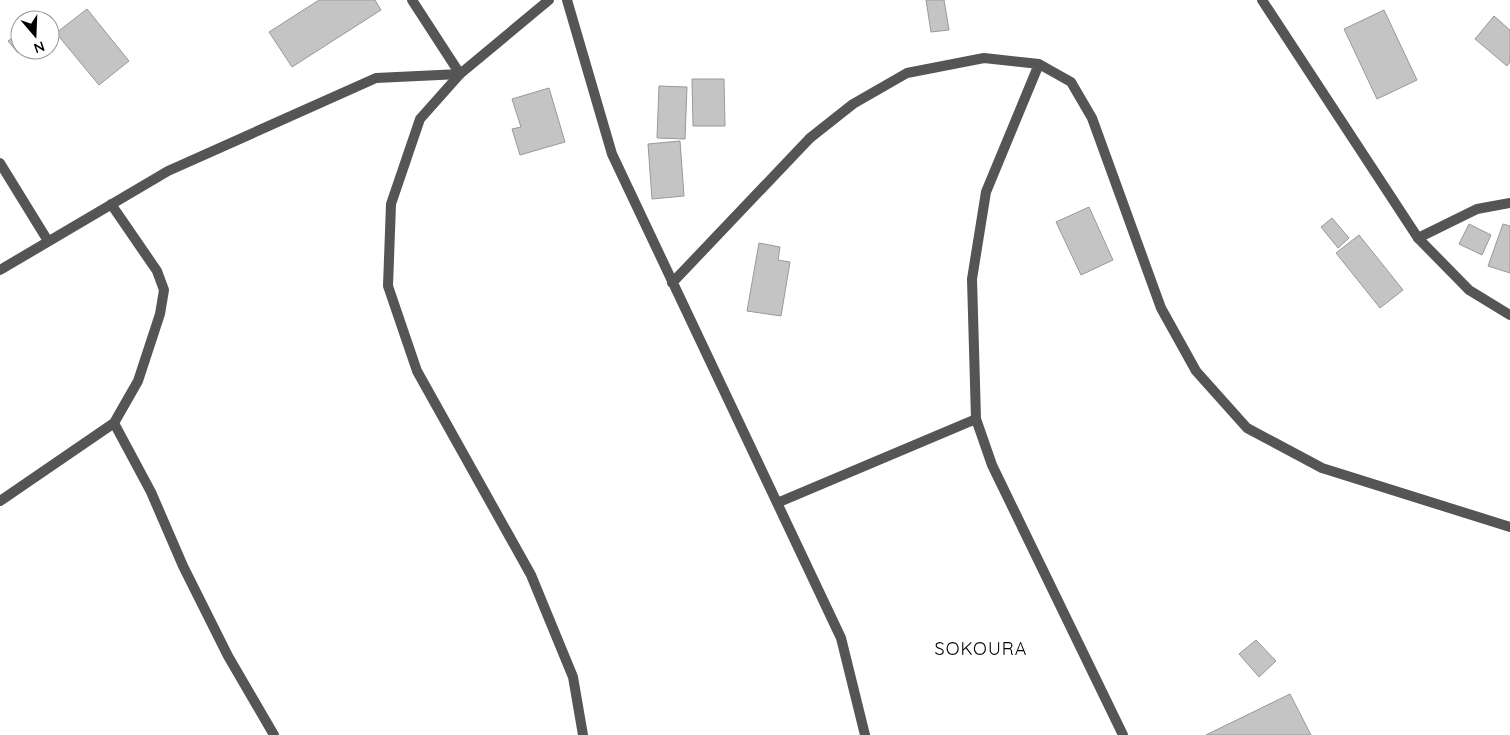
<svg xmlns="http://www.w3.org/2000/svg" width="1510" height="735" font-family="Quicksand,sans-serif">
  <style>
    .building { fill: #c4c4c4; stroke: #999 }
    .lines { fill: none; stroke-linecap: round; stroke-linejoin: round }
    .minor { stroke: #555; stroke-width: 10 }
    .tertiary { stroke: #555; stroke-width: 10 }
    .labels { text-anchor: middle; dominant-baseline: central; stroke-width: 4.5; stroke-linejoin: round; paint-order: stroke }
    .neighbourhood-label { font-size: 18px; letter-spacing: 1px; fill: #000; stroke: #fff }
  </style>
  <rect width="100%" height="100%" fill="#fff"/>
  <!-- building -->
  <path class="building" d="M319,0H375L381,10L292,67L269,32Z
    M926,0H944L949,30L931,32Z
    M87,9L129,61L99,85L56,33Z
    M1384,10L1417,80L1377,99L1344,29Z
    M1494,16L1510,30V62L1507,66L1475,39Z
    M20,32V50H22L18,53L8,41Z
    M692,79H724L725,126H693Z
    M659,86L687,87L685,139L657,138Z
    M549,88L565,142L520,155L512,129L521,127L512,99Z
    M680,141L684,196L652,199L648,144Z
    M1089,207L1113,260L1081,275L1056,222Z
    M1332,218L1349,238L1338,248L1321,227Z
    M1469,224L1491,235L1482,255L1459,244Z
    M1503,224L1510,226V273L1488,266Z
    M1359,235L1403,290L1380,308L1336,253Z
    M759,243L780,247L778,260L790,262L781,316L747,311Z
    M1256,640L1276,661L1259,677L1239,654Z
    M1290,694L1311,735H1206Z"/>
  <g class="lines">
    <!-- minor -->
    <path class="minor" d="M567,0L612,154L841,638L865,735
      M1039,64L986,192L972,279L976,419L992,465L1123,735
      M0,163L48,241
      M111,204L157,271L164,290L160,314L138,381L114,423L151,492L183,566L228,656L274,735
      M1418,238L1477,209L1510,203
      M0,270L168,171L376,78L460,74L412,0
      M672,283L810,138L853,104L907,73L984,58L1039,64L1071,82L1092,118L1161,308L1196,371L1247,428L1322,468L1510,527
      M0,501L114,423
      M777,503L976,419"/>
    <!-- tertiary -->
    <path class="tertiary" d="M549,0L460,74L420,119L391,204L388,286L417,371L531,575L573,677L583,735
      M1262,0L1418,238L1469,290L1510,315"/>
  </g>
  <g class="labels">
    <!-- neighbourhood labels -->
    <g class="neighbourhood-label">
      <text x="981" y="648">SOKOURA</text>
    </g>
  </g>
  <!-- north arrow -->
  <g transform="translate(35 35) rotate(161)"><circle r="24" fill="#ffffff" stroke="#999999"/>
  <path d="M0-4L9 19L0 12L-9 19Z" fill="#000000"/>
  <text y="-8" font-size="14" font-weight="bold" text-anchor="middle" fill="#000000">N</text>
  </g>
</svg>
